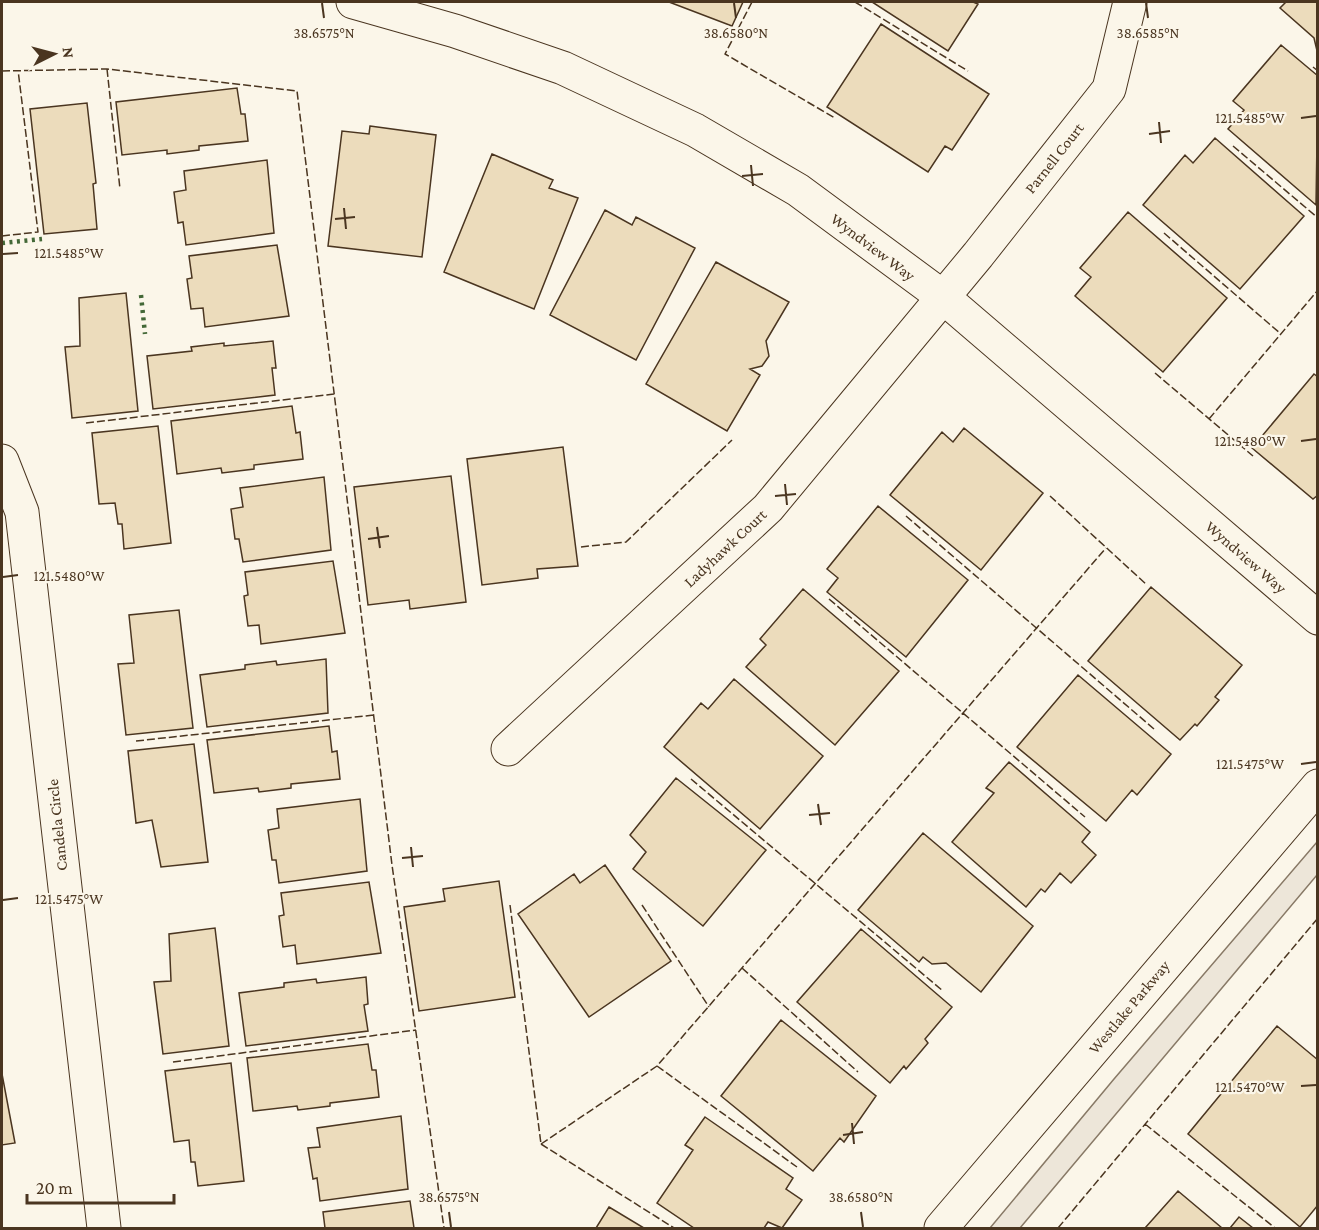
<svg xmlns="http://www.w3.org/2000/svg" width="1319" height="1230" font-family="'Crimson Pro',serif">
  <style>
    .green { fill: #ede6d9; stroke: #887966; stroke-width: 1.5 }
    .building { fill: #ecdcbc; stroke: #4a3520; stroke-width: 1.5 }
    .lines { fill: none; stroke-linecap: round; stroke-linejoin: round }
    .minor-casing { stroke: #4a3520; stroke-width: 35 }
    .minor { stroke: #fbf6e9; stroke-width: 33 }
    .hedge { stroke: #436837; stroke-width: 4.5; stroke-dasharray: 3 4.5; stroke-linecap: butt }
    .fence { stroke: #4a3520; stroke-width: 1.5; stroke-dasharray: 8 3; stroke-linecap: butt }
    .ticks { fill: none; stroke: #4a3520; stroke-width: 2 }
    .labels { text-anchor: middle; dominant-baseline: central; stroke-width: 4.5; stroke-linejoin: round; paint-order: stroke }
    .street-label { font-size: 16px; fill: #4a3520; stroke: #fbf6e9 }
    .ticks-label { font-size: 15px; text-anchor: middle; fill: #4a3520; stroke: #fbf6e9; stroke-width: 4.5; stroke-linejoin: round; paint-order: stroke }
  </style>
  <rect width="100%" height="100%" fill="#fbf6e9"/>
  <!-- green -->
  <path class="green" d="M1317,842V875L1020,1228H990L1114,1079Z"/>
  <!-- building -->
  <path class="building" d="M669,2H743L732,26Z
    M872,2H973L978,4L948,51Z
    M1286,2H1318V55L1314,38L1280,8Z
    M881,24L989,94L952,150L945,146L928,172L827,107Z
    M1281,45L1318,76L1316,205L1228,129L1244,110L1233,101Z
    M237,88L241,114H245L248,141L199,146V150L167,154V150L122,155L116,102Z
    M87,103L96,183L93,184L97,229L44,234L30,109Z
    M370,126L436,135L422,257L328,246L342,131L369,134Z
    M1215,138L1304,216L1240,289L1143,205L1185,155L1193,163Z
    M492,154L553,180L549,188L578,198L534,309L444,272Z
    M267,160L274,233L186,245L183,222L178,223L174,192L186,190L184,171Z
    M605,210L632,225L636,217L695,248L636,360L550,315Z
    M1128,212L1227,298L1163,372L1075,296L1091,277L1080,268Z
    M277,245L289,316L205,327L203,308L191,309L187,279L192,278L189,256Z
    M716,262L789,302L766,341L769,356L762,366L750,369L760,375L727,431L646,384Z
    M126,293L138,411L72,418L65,347L80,346L79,298Z
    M273,341L276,368H272L275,395L153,409L147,356L192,351L191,347L224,343V346Z
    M1314,374L1318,377V495L1313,499L1252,448Z
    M292,406L296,433L300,432L303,459L254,465V469L222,473L221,468L177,474L171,421Z
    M158,426L171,543L124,549L122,524H118L115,503L99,504L92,433Z
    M964,428L1043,493L981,570L890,495L942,432L953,442Z
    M563,447L578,566L537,569L538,578L482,585L467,459Z
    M451,476L466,602L410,609L409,600L368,605L354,487Z
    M324,477L331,550L243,562L239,539H235L231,509L243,507L240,488Z
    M878,506L968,580L906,657L827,592L838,578L827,569Z
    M333,561L345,633L261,644L259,625L248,626L244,596L248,595L245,572Z
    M1151,587L1242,665L1215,697L1219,700L1197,726L1195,724L1180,740L1088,661Z
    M803,589L899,671L835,745L746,667L766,645L760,639Z
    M179,610L193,728L126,735L118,664L134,663L129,615Z
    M326,659L328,713L207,727L200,675L245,669V665L276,661L277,665Z
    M1078,675L1171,754L1137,795L1132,790L1106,821L1017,747Z
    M734,679L823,756L760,829L664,747L701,703L708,709Z
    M329,726L332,752L337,751L340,779L291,784V788L259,792L258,788L214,793L207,740Z
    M194,744L208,862L161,867L152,820L136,823L128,751Z
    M1009,762L1090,832L1082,842L1096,855L1071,883L1060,873L1045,892L1041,889L1026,907L952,842L994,793L986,788Z
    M676,778L766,850L703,926L633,869L646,852L630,835Z
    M360,799L367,871L279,883L276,860H272L268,830L279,828L277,809Z
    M923,833L1033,926L981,992L946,963L932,964L923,957L919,962L858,910Z
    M605,865L671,961L589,1017L518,914L574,874L580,883Z
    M499,881L515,997L419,1011L404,907L445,901L443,889Z
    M369,882L381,953L297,964L295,945L283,947L279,916L284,915L281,893Z
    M215,928L229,1046L163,1054L154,982L171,981L169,934Z
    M861,929L952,1007L925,1039L928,1043L906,1069L904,1066L890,1083L797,1002Z
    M366,977L368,1004L364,1005L368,1031L246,1046L239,993L284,987V983L316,979L317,983Z
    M781,1020L876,1096L844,1142L840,1138L813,1171L721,1096Z
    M1277,1026L1318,1060V1205L1300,1227L1188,1134Z
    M368,1044L372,1070H376L379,1097L330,1103V1106L298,1110L297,1106L253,1111L247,1058Z
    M231,1063L244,1181L198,1186L195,1162H191L189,1140L174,1142L165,1071Z
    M2,1074L15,1143L2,1145Z
    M401,1116L408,1189L320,1201L317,1178L313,1179L308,1148L320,1147L317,1128Z
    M705,1117L793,1178L786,1189L802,1200L782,1228L768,1222L764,1228H694L657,1203L693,1150L685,1145Z
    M1178,1191L1222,1228H1145Z
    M410,1201L414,1228H325L323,1212Z
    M609,1207L644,1228H596Z
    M1239,1217L1253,1228H1230Z"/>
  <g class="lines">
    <!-- minor casing -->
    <g class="minor-casing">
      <path id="minor" d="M353,2L455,31L563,68L695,130L798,190L943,297L1318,618
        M2,461L22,512L104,1228
        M508,749L768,508L978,255L1109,89L1130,2
        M941,1228L1318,786"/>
    </g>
    <!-- minor -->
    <use href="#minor" class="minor"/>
    <!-- hedge -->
    <path class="hedge" d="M2,243L42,239
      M141,295L145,334"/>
    <!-- fence -->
    <path class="fence" d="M752,2L725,54L835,118
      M855,2L968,71
      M1313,67L1318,71
      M107,69L120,189
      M2,71L107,69L297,91L392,865L444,1228
      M1233,146L1318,218
      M1164,233L1281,334
      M2,236L38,232L18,70
      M1155,373L1253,456
      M1209,419L1318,290
      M86,423L334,394
      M1050,496L1147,585
      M906,516L1154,729
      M581,547L626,542L732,440
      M829,599L1085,817
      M136,741L374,715
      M691,779L943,991
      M510,905L541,1144
      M642,905L709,1007
      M742,968L858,1072
      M173,1062L416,1030
      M657,1066L797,1167
      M1145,1124L1275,1228
      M541,1144L657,1066L1106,548
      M541,1144L674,1228
      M1058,1228L1318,918"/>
  </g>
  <!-- ticks -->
  <path class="ticks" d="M322,3L324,18M734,3L736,18M1146,3L1148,18M1301,118L1316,116M1159,122L1161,143M1149,134L1170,131M751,165L753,186M742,176L763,174M344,208L346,229M335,219L355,217M3,254L18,253M1301,441L1316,439M785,484L787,505M775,496L796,494M377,527L380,548M368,539L389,536M3,577L18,575M1301,764L1316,762M818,804L821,825M809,815L830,813M411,847L413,867M402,858L423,856M3,900L18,898M1301,1086L1316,1085M852,1123L854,1144M843,1135L863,1132M449,1212L451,1227M861,1212L863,1227"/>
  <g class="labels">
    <!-- street labels -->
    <g class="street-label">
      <text transform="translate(1054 158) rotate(-52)">Parnell Court</text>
      <text transform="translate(873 247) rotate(37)">Wyndview Way</text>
      <text transform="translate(725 548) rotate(-43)">Ladyhawk Court</text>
      <text transform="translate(1246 557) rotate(41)">Wyndview Way</text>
      <text transform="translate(57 825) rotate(-96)">Candela Circle</text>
      <text transform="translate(1129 1007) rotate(-50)">Westlake Parkway</text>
    </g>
  </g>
  <g class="ticks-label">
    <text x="324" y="38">38.6575°N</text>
    <text x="736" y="38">38.6580°N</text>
    <text x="1148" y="38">38.6585°N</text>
    <text x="1250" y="123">121.5485°W</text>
    <text x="69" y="258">121.5485°W</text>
    <text x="1250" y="446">121.5480°W</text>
    <text x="69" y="581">121.5480°W</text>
    <text x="1250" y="769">121.5475°W</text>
    <text x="69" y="904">121.5475°W</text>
    <text x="1250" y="1092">121.5470°W</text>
    <text x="449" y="1202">38.6575°N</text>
    <text x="861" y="1202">38.6580°N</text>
  </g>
  <!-- border -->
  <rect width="1319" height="1230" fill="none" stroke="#4a3520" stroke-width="6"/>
  <!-- north arrow -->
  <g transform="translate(54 54) rotate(84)" stroke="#fbf6e9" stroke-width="4.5" paint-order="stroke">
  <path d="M0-4.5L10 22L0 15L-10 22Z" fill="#4a3520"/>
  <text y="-9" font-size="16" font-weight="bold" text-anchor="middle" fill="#4a3520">N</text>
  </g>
  <!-- scale -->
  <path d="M27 1194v9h147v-9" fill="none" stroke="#4a3520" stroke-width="3"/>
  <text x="36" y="1194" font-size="18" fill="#4a3520" stroke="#fbf6e9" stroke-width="4.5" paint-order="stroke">20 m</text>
</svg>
